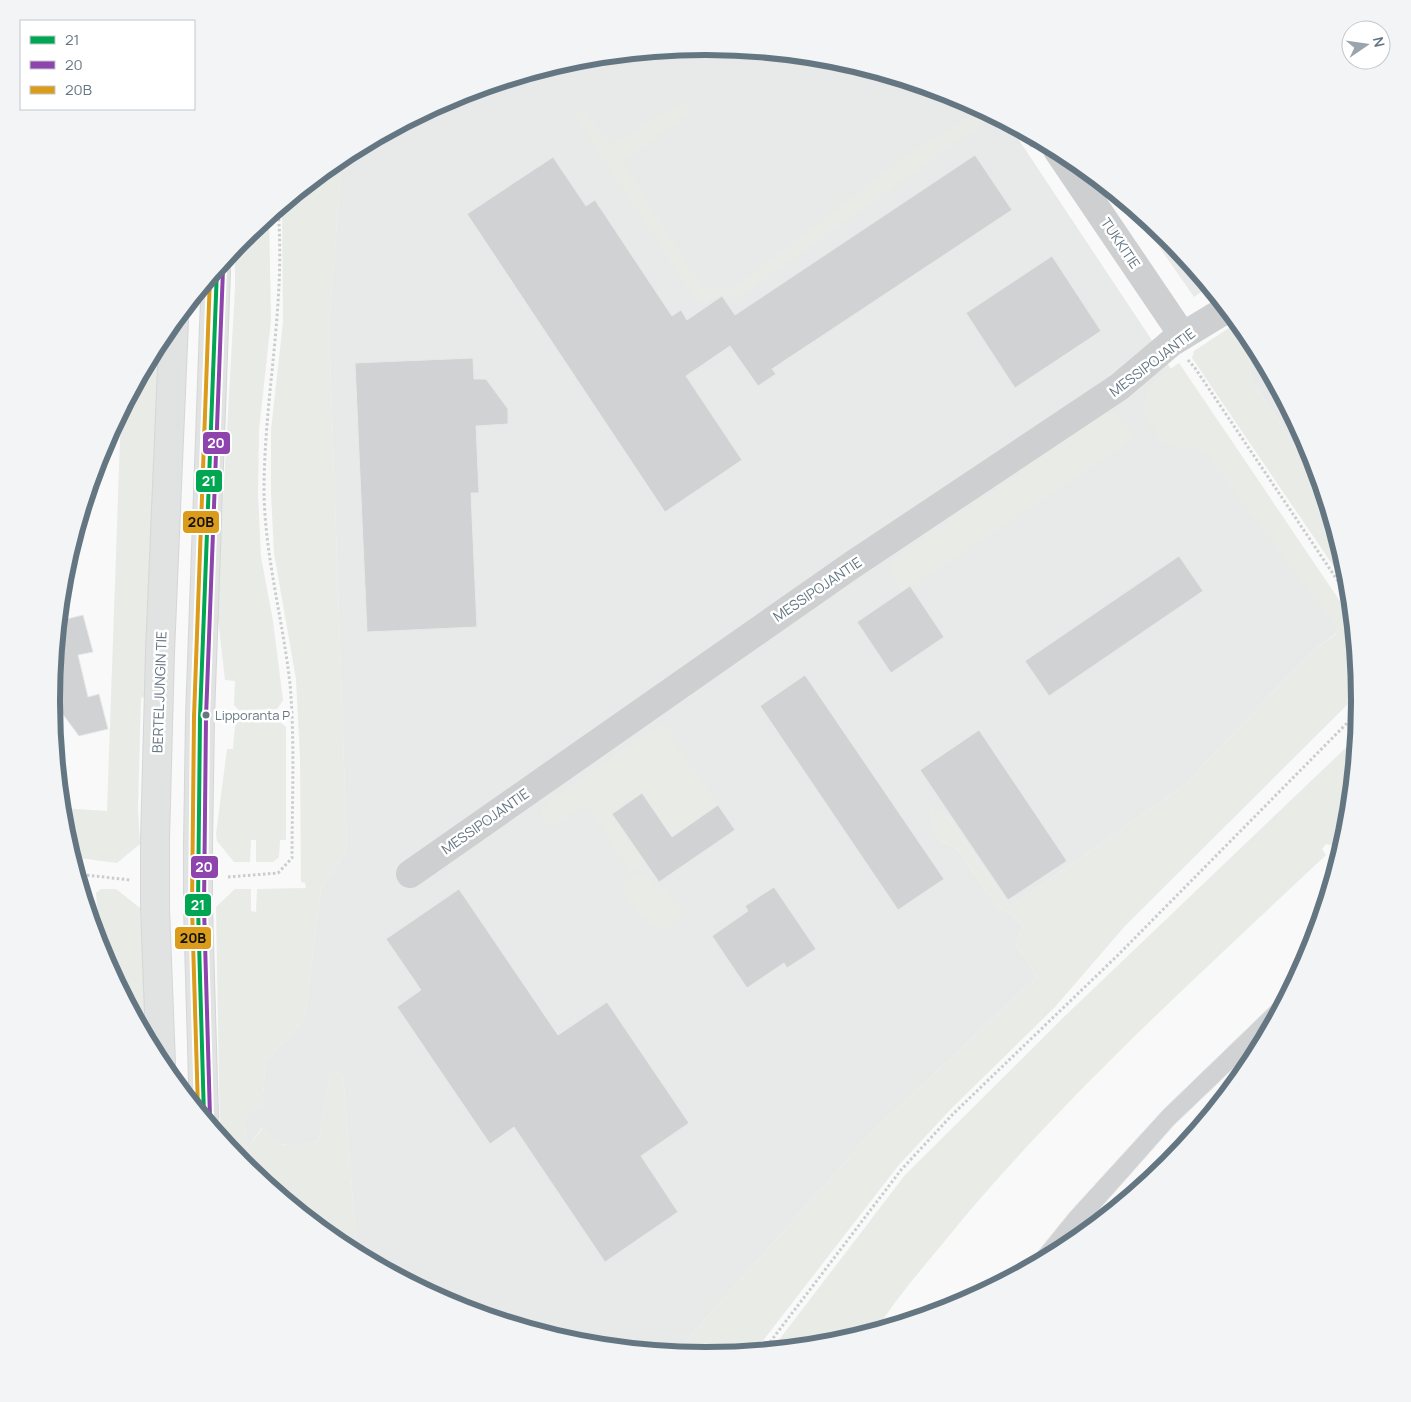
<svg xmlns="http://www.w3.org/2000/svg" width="1411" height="1402" font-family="Manrope,sans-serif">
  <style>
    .built { fill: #e8e9e9 }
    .green { fill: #e8ebe6 }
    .building { fill: #d0d2d3; stroke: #e8e8e8 }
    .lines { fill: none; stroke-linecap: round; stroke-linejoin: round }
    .major-casing { stroke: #d5d6d7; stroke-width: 30 }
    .path { stroke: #cbcccd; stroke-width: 3; stroke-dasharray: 2.5 2.5; stroke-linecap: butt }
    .minor { stroke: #cecfd0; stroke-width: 28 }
    .major { stroke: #e1e2e2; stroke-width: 28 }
    .major-bridge-casing { stroke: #d5d6d7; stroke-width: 30; stroke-linecap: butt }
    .major-bridge { stroke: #e1e2e2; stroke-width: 28 }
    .bus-1-casing { stroke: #fff; stroke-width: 8 }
    .bus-2-casing { stroke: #fff; stroke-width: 8 }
    .bus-3-casing { stroke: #fff; stroke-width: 8 }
    .bus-1 { stroke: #00a651; stroke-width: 4 }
    .bus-2 { stroke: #8e44ad; stroke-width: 4 }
    .bus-3 { stroke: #da9c1a; stroke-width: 4 }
    .bus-dot { fill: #657683; stroke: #fff; stroke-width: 2 }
    .labels { text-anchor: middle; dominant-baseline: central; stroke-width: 5; stroke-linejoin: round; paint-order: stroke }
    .bus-label { font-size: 13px; fill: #657683; stroke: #fff; text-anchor: start }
    .street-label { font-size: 14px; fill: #657683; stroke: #fff }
    .rim { fill: none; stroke: #657683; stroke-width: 6 }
    .line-badge { stroke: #fff; stroke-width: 2 }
    .badge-label { font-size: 14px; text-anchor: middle; font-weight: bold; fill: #fff }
    .pale-badge-label { font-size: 14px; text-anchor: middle; font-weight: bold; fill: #111 }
  </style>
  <rect width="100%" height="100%" fill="#f9f9f9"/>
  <!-- built -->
  <path class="built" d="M706,46L834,59L956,96L1009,125L1343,628L1319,646L1297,667L1183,786L1010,907L947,815L939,840L957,849L996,905L1012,915L1023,926L1016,944L1037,977L871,1133L675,1353L577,1343L455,1306L357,1254L343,1074L330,1073L319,1140L296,1147L275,1142L262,1128L247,1148L244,1118L262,1106L266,1062L305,1018L321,889L347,850L329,326L341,171L359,148L455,96L578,59Z
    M1133,209L1169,238L1209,287L1194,297Z
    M1253,344L1311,451L1321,486L1251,379L1249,356Z"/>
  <!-- green -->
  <path class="green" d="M683,101L691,112L623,162L703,289L737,286L908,154L981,110L992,117L737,298L723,295L699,304L574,115L583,109L611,145Z
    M359,148L341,171L329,326L347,850L321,889L305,1018L266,1062L262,1107L244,1118L247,1148L263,1128C281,1150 293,1148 319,1140L330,1073L343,1074L357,1254L341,1245L242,1164L220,1136L216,907L235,889H251V911L256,912L257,889L306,888L305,883L301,882L300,758L296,679L274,553L271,493V430L283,322L282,206L342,156Z
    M269,216L271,320L259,430L258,496L261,557L273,621L283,700L277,709L239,710L234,705L235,681L225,680L217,610L235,288V248L243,238Z
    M1238,322L1253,344L1249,356L1251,379L1321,486L1348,574L1349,589L1192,358L1194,351Z
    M161,337L145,697L141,698L138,809L140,844L117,863L72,857L63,828L61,808L107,811L121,412Z
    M1179,363L1352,619L1359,693L1125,926L1055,1007L950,1110L898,1166L755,1351L706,1356L675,1353L871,1133L1037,977L1016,944L1023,926L1012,915L996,905L957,849L939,840L930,822L929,807L937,809L947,815L1010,907L1183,786L1297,667L1319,646L1336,634L1335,627L1206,454C1186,441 1165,456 1154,429L1159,427L1156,424L1148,429C1140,388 1146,386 1179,363Z
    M1113,413L1118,414L1135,438L901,593L893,575V559L1103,415Z
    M239,721H279L286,727V840H280L279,857L273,862H256V840H251L250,862H234L217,841L216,834L227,749H233L235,724Z
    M661,724L667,725L672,729V739L718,805L672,837L642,793L612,813L646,863L631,873L586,804L556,825H550L543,821L540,813L548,800Z
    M1357,737L1348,829L1344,840L1336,846L1326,844L1322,849L1326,855C1201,973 1073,1088 962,1220C933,1256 901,1291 876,1330L833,1343L772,1349L905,1175L1067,1014Z
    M642,873H645L656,888H664L685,913L667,931C644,924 632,905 619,886Z
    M101,889H116L140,908L145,999L142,1030L114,977L99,937L106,934L98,913L96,893Z"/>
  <!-- building -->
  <path class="building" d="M975,155L1012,210L772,369L776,374L758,386L730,346L686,376L742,460L665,512L467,214L553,157L586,206L595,200L672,316L681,310L687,320L722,296L735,315Z
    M1052,256L1101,331L1015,388L966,313Z
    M473,358L474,379H486L508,409V424L476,426L479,493H471L477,627L367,632L355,363Z
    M1179,556L1203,591L1049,696L1025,661Z
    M910,586L944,637L891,673L857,622Z
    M83,615L93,652L78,655L88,697L99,694L108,729L79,736L56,705L61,703L54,672L59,621Z
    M805,675L944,879L898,910L760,706Z
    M979,730L1067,861L1008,900L920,770Z
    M642,793L672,837L718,805L735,830L659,882L612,814Z
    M774,887L816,949L787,968L784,963L747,988L712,936L748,911L745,906Z
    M459,889L558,1035L607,1002L689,1123L641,1156L678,1212L605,1262L514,1127L490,1144L397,1007L421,990L386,939Z
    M1283,994L1286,997L1264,1039L1174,1125L1065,1248L1023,1270L1070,1212L1163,1110Z"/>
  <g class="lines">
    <!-- major casing -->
    <g class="major-casing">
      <path id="major" d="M155,840L160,652L174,321
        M198,847L200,717L216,270
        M198,907L204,1117
        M155,908L161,1064"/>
    </g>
    <!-- path -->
    <path class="path" d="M1022,132L1033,148
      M1188,360L1195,368L1350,599
      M225,716L292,714
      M77,874L130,880
      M82,875L84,896
      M228,877L278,873L292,858C292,800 295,741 290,684C283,620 265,557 264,492C264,396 286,306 278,209
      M245,1156L246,1167
      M764,1350L901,1170L952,1115L1118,955L1359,711"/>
    <!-- minor -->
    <path class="minor" d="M1057,150L1183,336
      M410,874L852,565L1119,387L1171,343L1227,309"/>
    <!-- major -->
    <use href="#major" class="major"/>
    <!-- major-bridge casing -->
    <g class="major-bridge-casing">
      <path id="major-bridge" d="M155,840V908
        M198,847V907"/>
    </g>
    <!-- major-bridge -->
    <use href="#major-bridge" class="major-bridge"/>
    <!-- bus-1 casing -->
    <g class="bus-1-casing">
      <path id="bus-1" d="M204,1117L198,907L200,717L217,269"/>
    </g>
    <!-- bus-2 casing -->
    <g class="bus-2-casing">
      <path id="bus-2" d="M210,1117L204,907L206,717L223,269"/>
    </g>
    <!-- bus-3 casing -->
    <g class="bus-3-casing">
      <path id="bus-3" d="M198,1109L192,907L194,717L210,277"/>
    </g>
    <!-- bus-1 -->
    <use href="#bus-1" class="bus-1"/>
    <!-- bus-2 -->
    <use href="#bus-2" class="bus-2"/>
    <!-- bus-3 -->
    <use href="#bus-3" class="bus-3"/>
  </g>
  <!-- markers -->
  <circle class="bus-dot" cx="206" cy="715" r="4.5"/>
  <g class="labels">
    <!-- bus labels -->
    <g class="bus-label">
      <text x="215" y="715">Lipporanta P</text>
    </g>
    <!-- street labels -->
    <g class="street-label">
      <text transform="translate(1121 243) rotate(56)">TUKKITIE</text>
      <text transform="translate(1152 362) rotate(-37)">MESSIPOJANTIE</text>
      <text transform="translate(817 589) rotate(-34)">MESSIPOJANTIE</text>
      <text transform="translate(159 692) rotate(-88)">BERTEL JUNGIN TIE</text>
      <text transform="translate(485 821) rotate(-35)">MESSIPOJANTIE</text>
    </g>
  </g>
  <!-- crop -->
  <path d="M0 0H1411V1402H0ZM705 55H706A645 645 0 0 1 1351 700V702A645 645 0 0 1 706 1347H705A645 645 0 0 1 60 702V700A645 645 0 0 1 705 55Z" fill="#f3f4f5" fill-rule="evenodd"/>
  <path class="rim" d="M705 55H706A645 645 0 0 1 1351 700V702A645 645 0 0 1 706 1347H705A645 645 0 0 1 60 702V700A645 645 0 0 1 705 55Z"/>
  <g class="line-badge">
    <rect x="202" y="431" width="29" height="24" rx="5" fill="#8e44ad"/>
    <rect x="195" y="469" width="28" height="24" rx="5" fill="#00a651"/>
    <rect x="182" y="510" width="38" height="24" rx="5" fill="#da9c1a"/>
    <rect x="190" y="855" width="29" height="24" rx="5" fill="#8e44ad"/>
    <rect x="184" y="893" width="28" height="24" rx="5" fill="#00a651"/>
    <rect x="174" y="926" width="38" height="24" rx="5" fill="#da9c1a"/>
  </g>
  <g class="badge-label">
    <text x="216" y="448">20</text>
    <text x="209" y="486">21</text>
    <text x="204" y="872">20</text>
    <text x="198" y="910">21</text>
  </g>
  <g class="pale-badge-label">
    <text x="201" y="527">20B</text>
    <text x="193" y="943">20B</text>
  </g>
  <!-- legend -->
  <rect x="20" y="20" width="175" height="90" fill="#ffffff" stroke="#c1c8cd"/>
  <rect x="30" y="36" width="25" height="8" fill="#00a651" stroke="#c1c8cd"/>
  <text x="65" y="45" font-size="15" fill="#657683">21</text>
  <rect x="30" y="61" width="25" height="8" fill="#8e44ad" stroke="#c1c8cd"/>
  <text x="65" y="70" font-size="15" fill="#657683">20</text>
  <rect x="30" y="86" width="25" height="8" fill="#da9c1a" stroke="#c1c8cd"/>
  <text x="65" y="95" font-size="15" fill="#657683">20B</text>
  <!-- north arrow -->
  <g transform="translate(1366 45) rotate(77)"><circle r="24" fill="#ffffff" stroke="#c1c8cd"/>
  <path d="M0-4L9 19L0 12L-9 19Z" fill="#99a4ac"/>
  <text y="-8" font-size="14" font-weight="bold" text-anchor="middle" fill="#657683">N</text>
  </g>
</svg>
